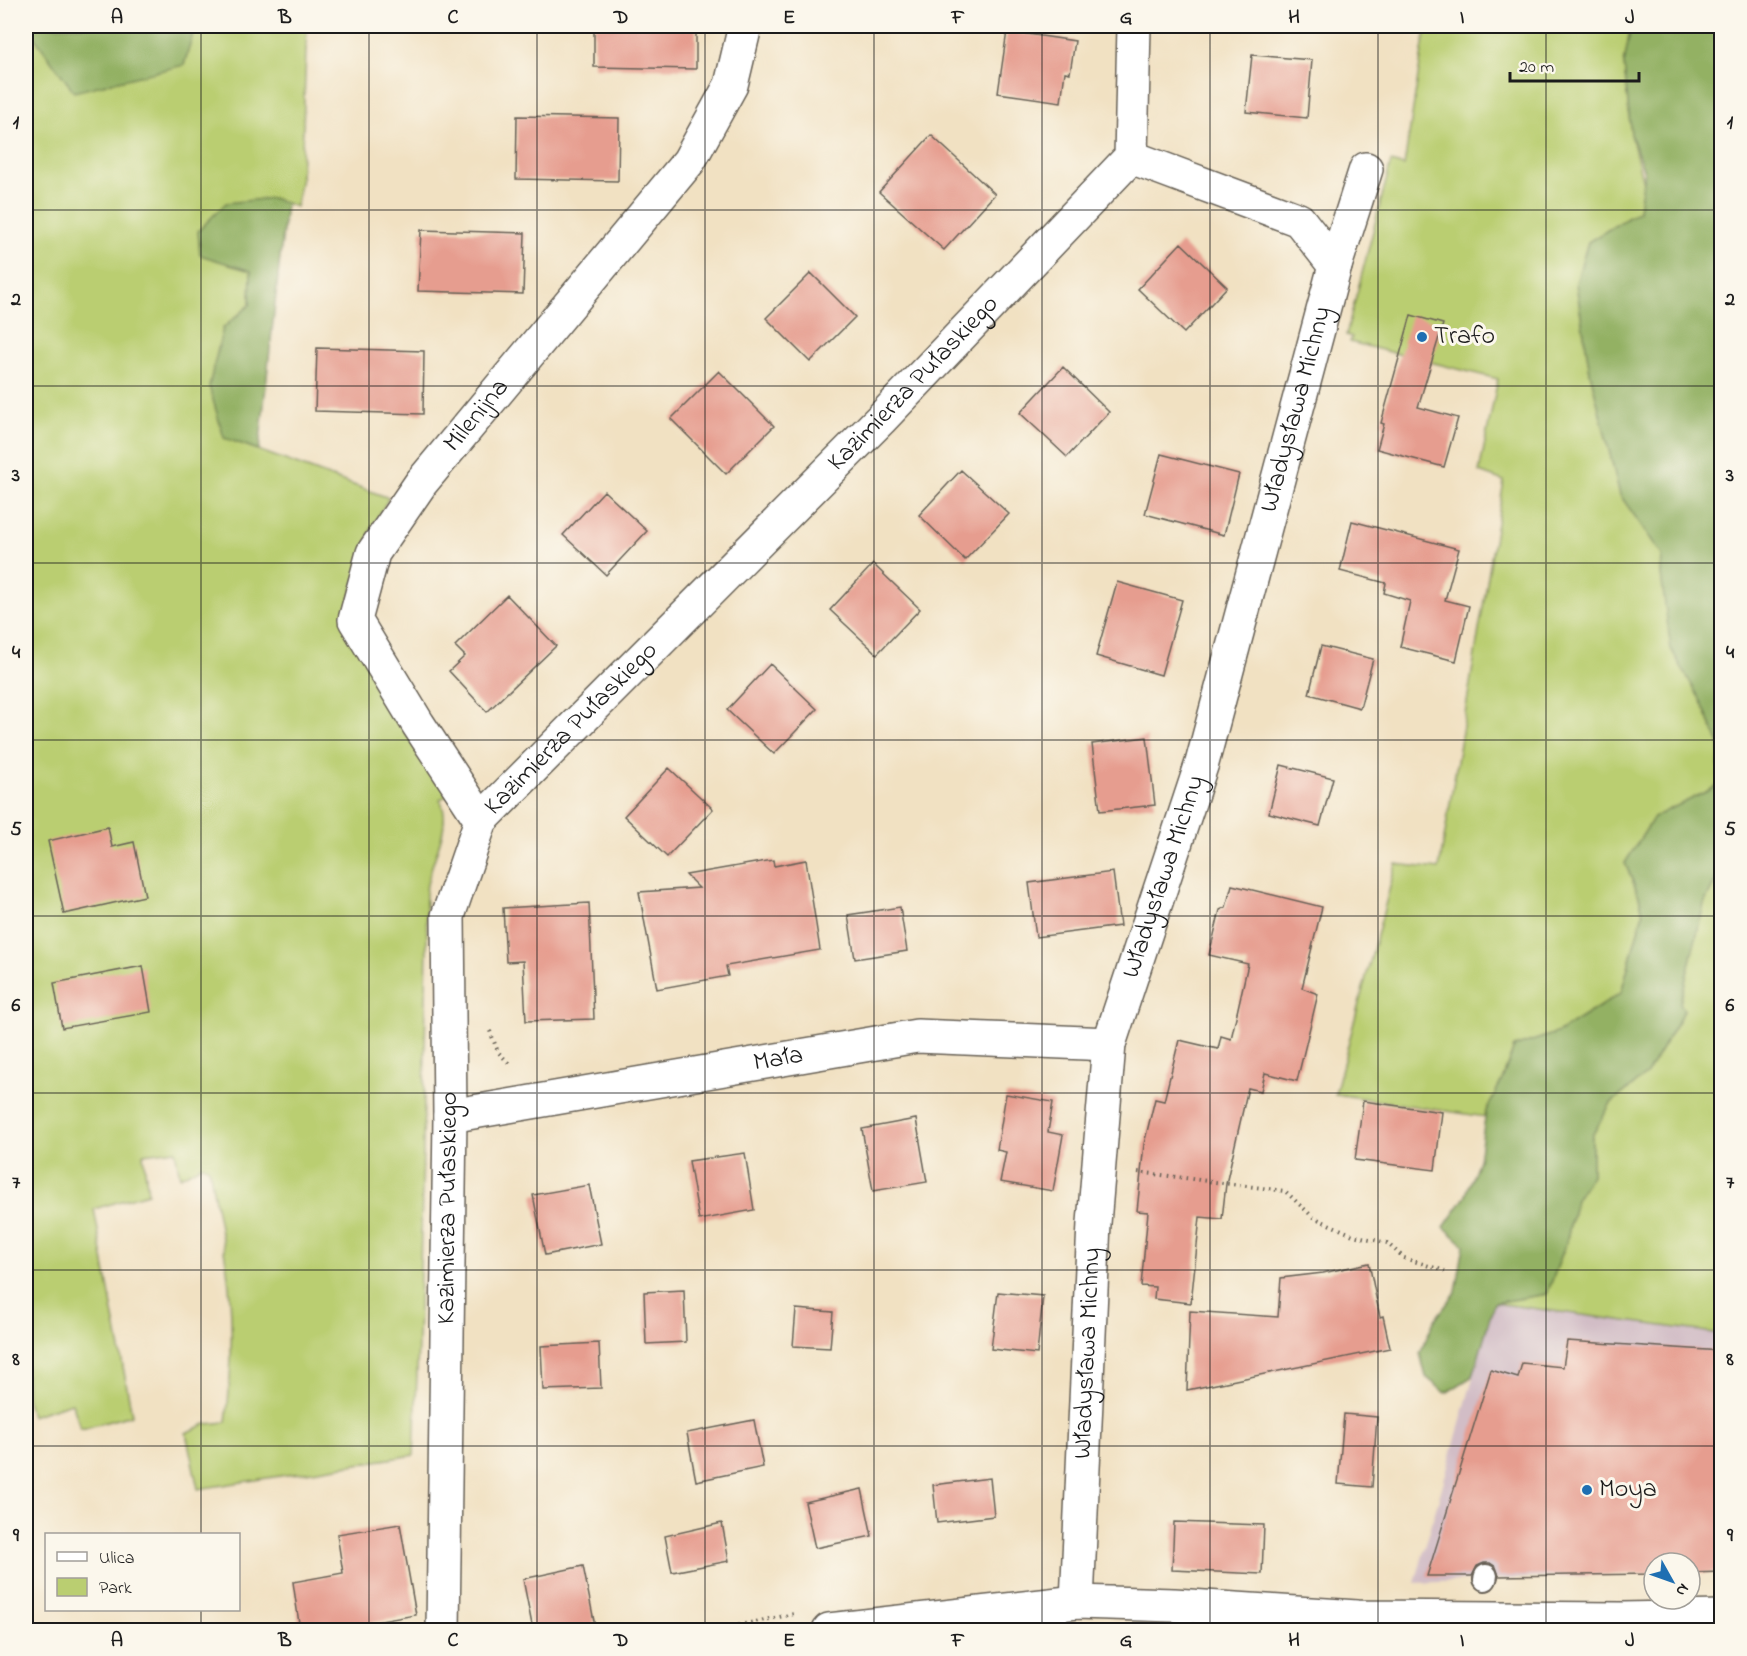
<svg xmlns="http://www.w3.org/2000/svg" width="1747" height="1656" font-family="'Indie Flower',sans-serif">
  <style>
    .industrial { fill: #d2bdc6 }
    .green { fill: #bace71; stroke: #6b7546; stroke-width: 1.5 }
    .forest { fill: #93b163; stroke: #586640; stroke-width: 1.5 }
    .building { fill: #e69d8f }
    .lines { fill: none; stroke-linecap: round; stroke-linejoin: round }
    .service-casing { stroke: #676156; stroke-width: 26 }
    .minor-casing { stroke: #676156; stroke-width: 36 }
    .secondary-casing { stroke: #676156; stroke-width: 36 }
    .path { stroke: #676156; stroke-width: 4; stroke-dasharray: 1.5 4.5; stroke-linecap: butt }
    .service { stroke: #fff; stroke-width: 22 }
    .minor { stroke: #fff; stroke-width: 33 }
    .secondary { stroke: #fff; stroke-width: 33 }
    .grid { fill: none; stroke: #1c1c1c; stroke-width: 1.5; stroke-opacity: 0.55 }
    .poi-dot { fill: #1f6fb2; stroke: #fbf7ec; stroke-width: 2 }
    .labels { text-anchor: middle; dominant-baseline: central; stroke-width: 6; stroke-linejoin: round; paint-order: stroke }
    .poi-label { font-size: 26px; fill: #1c1c1c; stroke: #fbf7ec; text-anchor: start }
    .street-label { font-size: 26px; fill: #1c1c1c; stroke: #fbf7ec }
    .neatline { fill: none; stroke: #1c1c1c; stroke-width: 2 }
    .grid-label { font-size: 20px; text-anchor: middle; font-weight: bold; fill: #1c1c1c }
  </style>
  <rect width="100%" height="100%" fill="#fbf7ec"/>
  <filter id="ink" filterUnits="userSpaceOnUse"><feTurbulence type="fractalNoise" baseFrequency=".0167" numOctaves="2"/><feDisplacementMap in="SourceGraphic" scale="12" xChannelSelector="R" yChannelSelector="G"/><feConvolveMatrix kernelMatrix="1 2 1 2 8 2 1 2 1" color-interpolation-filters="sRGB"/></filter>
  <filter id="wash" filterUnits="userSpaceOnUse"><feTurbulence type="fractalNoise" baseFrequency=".008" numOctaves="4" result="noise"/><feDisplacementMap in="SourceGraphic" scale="24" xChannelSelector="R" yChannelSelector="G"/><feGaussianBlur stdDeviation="1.35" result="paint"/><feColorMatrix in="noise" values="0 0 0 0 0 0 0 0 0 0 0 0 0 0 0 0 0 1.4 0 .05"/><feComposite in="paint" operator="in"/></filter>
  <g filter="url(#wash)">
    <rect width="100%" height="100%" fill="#f1e1c2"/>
    <!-- industrial -->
    <path class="industrial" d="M1494,1303L1721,1334V1570L1690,1563H1654V1573L1415,1583Z"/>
    <!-- green -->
    <path class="green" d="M195,26H307L301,178L296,207L272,198L229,265L251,271L250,305L223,328L225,438L389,498L372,527L350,598L453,793L440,799C454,827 429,861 426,891C425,907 427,924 427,941C424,1112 421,1284 414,1455L198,1489L186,1433L206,1424L226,1422C232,1371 234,1320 227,1269C222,1235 215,1202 209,1168L202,1165L180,1177L175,1150L143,1154L148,1193L94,1209L132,1415L81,1429L72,1403L31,1416L26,1397V27L184,65Z
      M1426,26H1631L1624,64L1631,134L1643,183L1639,211L1588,242L1576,284L1590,372L1620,495L1663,555L1661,575L1701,701L1720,747L1718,786L1654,817L1625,863L1639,896L1643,913L1621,993L1559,1032L1514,1047L1502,1080L1486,1111L1485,1117L1335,1094L1396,864L1439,869L1504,481L1479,472L1498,379L1350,342L1352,337L1346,335L1391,162L1404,166Z
      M1721,870V1334L1494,1303L1547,1294L1566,1243L1576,1199L1592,1175V1136L1611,1103L1647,1074L1684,1010L1680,1003L1704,904Z"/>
    <!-- forest -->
    <path class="forest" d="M26,26H195L184,65L74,92Z
      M1631,26H1721V870L1704,904L1680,1003L1684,1010L1647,1074L1611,1103L1592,1136V1175L1576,1199L1566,1243L1547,1294L1494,1303L1473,1376L1446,1393L1426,1377L1420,1353L1434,1321L1456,1292L1464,1245L1444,1227L1465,1197L1479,1160L1486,1111L1502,1080L1514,1047L1559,1032L1621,993L1643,913L1639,896L1625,863L1654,817L1718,786L1720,746L1701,701L1671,649L1661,575L1662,555L1620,495L1590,372L1576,283L1588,242L1639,211L1644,172L1631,134L1624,64Z
      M272,198L286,203L259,450L224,438L209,386L223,328L250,305L251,271L200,255L198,231L226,203Z"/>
    <g id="blocks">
      <!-- building -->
      <path class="building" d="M594,26H696V69L594,67Z
        M1007,31L1075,41L1070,73L1065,72L1061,102L998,93Z
        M1252,55L1312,60L1307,118L1246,112Z
        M517,116L619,118L618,181L516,179Z
        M931,135L995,194L944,250L879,192Z
        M421,230L525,233L523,294L418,291Z
        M1181,243L1227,287L1184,333L1138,289Z
        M811,273L855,317L810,362L766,318Z
        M1411,315L1443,324L1418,407L1458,418L1444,467L1377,449L1384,424L1381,423Z
        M317,348L424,351L423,414L315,411Z
        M1063,367L1109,412L1067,457L1020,413Z
        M719,371L774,426L726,474L671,419Z
        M1161,454L1239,474L1224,535L1145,514Z
        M961,470L1009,514L965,560L919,515Z
        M604,491L647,531L606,575L563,535Z
        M1352,521L1459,549L1445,600L1469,606L1456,661L1400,647L1410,601L1384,593L1386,583L1340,571Z
        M873,564L920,609L877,654L830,610Z
        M1117,582L1182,600L1161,675L1096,656Z
        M507,595L556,646L487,712L449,671L465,656L455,646Z
        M1321,646L1373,659L1360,708L1309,694Z
        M770,664L817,709L774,754L727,710Z
        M1147,737L1155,805L1100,811L1092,744Z
        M1281,765L1333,778L1320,826L1269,813Z
        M669,768L713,809L667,857L624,816Z
        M108,827L112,847L134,842L145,896L64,914L48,841Z
        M773,860L774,866L806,860L820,950L726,966L728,976L657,989L639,892L699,888L686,875Z
        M1113,872L1120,926L1036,937L1029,883Z
        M1232,885L1322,907L1302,988L1318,994L1297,1081L1265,1073L1261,1091L1248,1088L1226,1184L1222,1219L1200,1217L1191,1303L1154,1299L1155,1287L1141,1286L1148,1212L1137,1211L1144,1144L1155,1099L1164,1101L1179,1040L1218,1049L1221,1036L1231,1039L1248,964L1209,955L1220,910L1226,907Z
        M589,903L594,1019L526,1021L523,961L506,962L503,908Z
        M900,907L907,951L855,959L848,915Z
        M143,966L151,1012L62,1028L54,983Z
        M1006,1094L1053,1102L1048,1132L1063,1135L1053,1191L1000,1182L1006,1152L997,1150Z
        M1363,1101L1442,1112L1435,1170L1355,1160Z
        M916,1119L927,1182L873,1191L862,1129Z
        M745,1153L754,1210L699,1220L689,1161Z
        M589,1185L601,1244L545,1255L533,1195Z
        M1369,1263L1380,1317L1383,1316L1390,1348L1187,1390L1190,1311L1278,1317L1281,1278L1323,1273Z
        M684,1290L686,1342L646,1344L644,1292Z
        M998,1292L1043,1296L1037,1354L991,1349Z
        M796,1309L833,1312L830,1348L793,1346Z
        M1567,1341L1722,1351V1572L1690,1573V1563H1654V1574L1499,1576L1496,1567L1490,1563H1484L1477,1566L1472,1576H1427L1491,1370L1518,1378L1522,1363L1563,1367Z
        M599,1343L601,1388L543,1390L541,1346Z
        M1344,1414L1377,1417L1372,1487L1338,1484Z
        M754,1420L763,1467L696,1481L687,1433Z
        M990,1478L994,1516L937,1523L933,1485Z
        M862,1489L872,1536L815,1548L805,1502Z
        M1174,1522L1264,1525L1262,1574L1172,1570Z
        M722,1523L729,1561L672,1572L665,1536Z
        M400,1524L416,1615L328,1630H300L293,1582L343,1573L337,1534Z
        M583,1566L595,1626L575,1630H533L523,1579Z"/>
    </g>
  </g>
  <g filter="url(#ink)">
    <use href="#blocks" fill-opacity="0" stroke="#676156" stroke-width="1.5"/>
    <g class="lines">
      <!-- service casing -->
      <g class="service-casing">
        <path id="service" d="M1485,1579L1486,1576"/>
      </g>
      <!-- minor casing -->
      <g class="minor-casing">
        <g id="minor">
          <path d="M1131,157L1299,220L1335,266"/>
          <path id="s1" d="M481,820L418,724L355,620L373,553L421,483L689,161L731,85L745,26"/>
          <path id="s2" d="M450,1116L917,1036L1109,1044"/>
          <path id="s3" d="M1077,1602L1094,1223L1109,1044L1202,763L1335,266L1366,169"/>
          <path id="s4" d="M443,1630L450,1116L448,916L481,820L881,419L1131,157L1134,26"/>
        </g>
      </g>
      <!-- secondary casing -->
      <g class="secondary-casing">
        <path id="secondary" d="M829,1630L1077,1602L1174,1605L1357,1617L1622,1619L1722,1617"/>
      </g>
      <!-- path -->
      <path class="path" d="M490,1031L498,1052L511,1065
        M1138,1172L1285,1191L1313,1217L1353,1235L1387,1243L1404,1258L1445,1271
        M715,1630L794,1614"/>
      <!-- service -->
      <use href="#service" class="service"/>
      <!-- minor -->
      <use href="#minor" class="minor"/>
      <!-- secondary -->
      <use href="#secondary" class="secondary"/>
    </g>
  </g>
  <!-- grid -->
  <path class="grid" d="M201,26V1534M369,26V1630M537,26V1630M705,26V1630M874,26V1630M1042,26V1630M1210,26V1630M1378,26V1630M1546,26V1630M26,210H1722M26,386H1722M26,563H1722M26,740H1722M26,916H1722M26,1093H1722M26,1270H1722M26,1446H1722M201,1610V1630"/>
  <!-- markers -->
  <g class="poi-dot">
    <circle cx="1422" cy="337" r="6"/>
    <circle cx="1587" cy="1490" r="6"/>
  </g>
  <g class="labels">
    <!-- poi labels -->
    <g class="poi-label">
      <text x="1434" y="337">Trafo</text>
      <text x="1599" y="1490">Moya</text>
    </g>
    <!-- street labels -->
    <g class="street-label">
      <text stroke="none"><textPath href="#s4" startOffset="1430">Kazimierza Pułaskiego</textPath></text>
      <text stroke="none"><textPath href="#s3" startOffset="1221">Władysława Michny</textPath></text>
      <text stroke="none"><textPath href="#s1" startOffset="478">Milenijna</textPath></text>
      <text stroke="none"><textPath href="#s4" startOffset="944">Kazimierza Pułaskiego</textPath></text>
      <text stroke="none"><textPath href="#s3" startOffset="735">Władysława Michny</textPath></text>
      <text stroke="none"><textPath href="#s2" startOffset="333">Mała</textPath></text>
      <text stroke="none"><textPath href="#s4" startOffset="422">Kazimierza Pułaskiego</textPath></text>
      <text stroke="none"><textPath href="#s3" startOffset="249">Władysława Michny</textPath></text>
    </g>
  </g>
  <!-- margin -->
  <rect width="1747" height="1656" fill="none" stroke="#fbf7ec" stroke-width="66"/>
  <!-- legend -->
  <rect x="45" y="1533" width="195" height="78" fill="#fbf7ec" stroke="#a29f99" stroke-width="1.5"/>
  <rect x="57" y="1552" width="30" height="9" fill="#ffffff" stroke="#a29f99" stroke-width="1.5"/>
  <text x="99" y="1563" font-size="18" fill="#1c1c1c">Ulica</text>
  <rect x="57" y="1578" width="30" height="18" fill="#bace71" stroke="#a29f99" stroke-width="1.5"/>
  <text x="99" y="1593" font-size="18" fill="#1c1c1c">Park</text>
  <!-- north arrow -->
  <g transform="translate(1672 1581) rotate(130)"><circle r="28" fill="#fbf7ec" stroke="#a29f99" stroke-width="1.5"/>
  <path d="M0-4.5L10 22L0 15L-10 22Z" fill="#1f6fb2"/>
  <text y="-9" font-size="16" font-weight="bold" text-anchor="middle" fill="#1c1c1c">N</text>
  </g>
  <!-- scale -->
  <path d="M1510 72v9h129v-9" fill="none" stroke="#1c1c1c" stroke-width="3"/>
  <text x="1519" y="72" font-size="18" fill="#1c1c1c" stroke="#fbf7ec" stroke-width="4.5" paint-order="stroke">20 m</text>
  <rect x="33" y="33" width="1681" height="1590" class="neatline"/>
  <g class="grid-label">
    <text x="117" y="23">A</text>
    <text x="285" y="23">B</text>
    <text x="453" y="23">C</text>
    <text x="621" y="23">D</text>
    <text x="789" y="23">E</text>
    <text x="958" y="23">F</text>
    <text x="1126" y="23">G</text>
    <text x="1294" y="23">H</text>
    <text x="1462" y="23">I</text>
    <text x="1630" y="23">J</text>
    <text x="16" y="128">1</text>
    <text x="1730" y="128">1</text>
    <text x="16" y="305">2</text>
    <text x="1730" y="305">2</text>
    <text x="16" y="481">3</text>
    <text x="1730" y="481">3</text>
    <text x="16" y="658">4</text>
    <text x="1730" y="658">4</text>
    <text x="16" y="835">5</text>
    <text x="1730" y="835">5</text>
    <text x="16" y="1011">6</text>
    <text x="1730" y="1011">6</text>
    <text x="16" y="1188">7</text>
    <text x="1730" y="1188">7</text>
    <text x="16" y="1365">8</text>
    <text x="1730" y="1365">8</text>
    <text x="16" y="1541">9</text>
    <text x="1730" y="1541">9</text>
    <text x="117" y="1646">A</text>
    <text x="285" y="1646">B</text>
    <text x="453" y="1646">C</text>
    <text x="621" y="1646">D</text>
    <text x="789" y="1646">E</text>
    <text x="958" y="1646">F</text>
    <text x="1126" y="1646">G</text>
    <text x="1294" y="1646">H</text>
    <text x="1462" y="1646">I</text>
    <text x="1630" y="1646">J</text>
  </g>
</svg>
